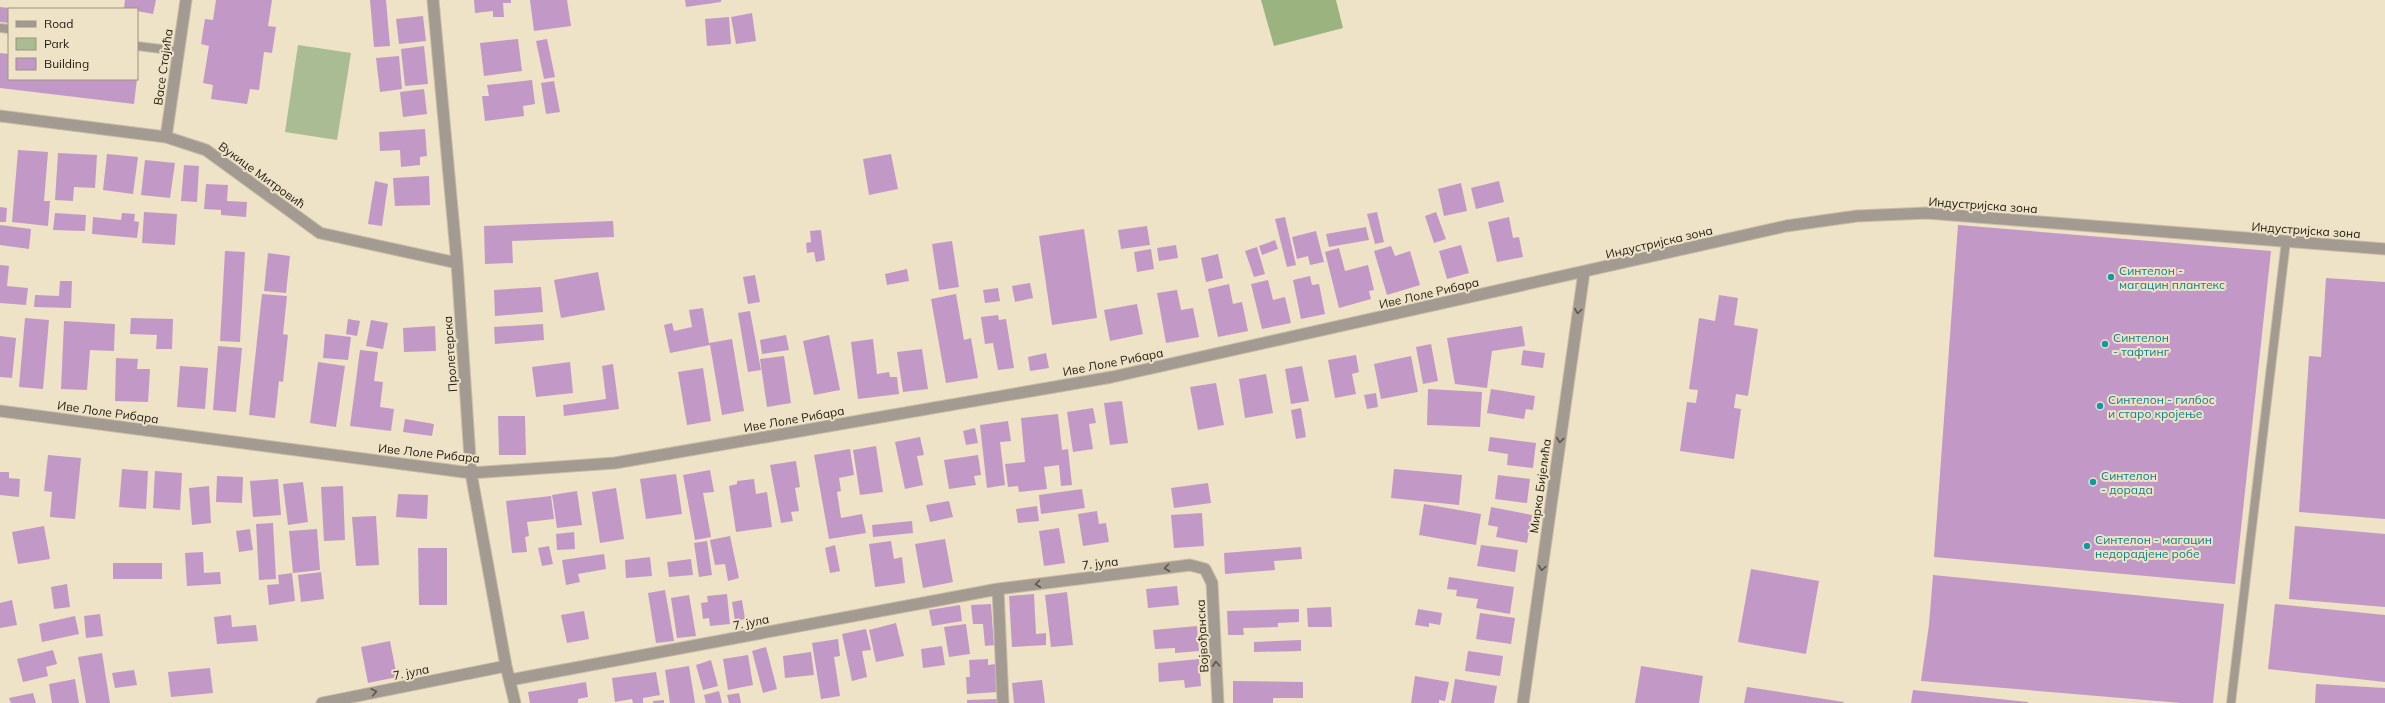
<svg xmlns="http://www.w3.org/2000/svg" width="2385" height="703" font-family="Mulish,sans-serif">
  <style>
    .green { fill: #aabc94 }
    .forest { fill: #9bb37e }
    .building { fill: #c299c6 }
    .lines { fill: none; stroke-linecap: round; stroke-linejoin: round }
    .service-casing { stroke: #c9bea6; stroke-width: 10 }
    .minor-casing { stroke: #c9bea6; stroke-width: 13 }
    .service { stroke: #a39b91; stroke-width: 8 }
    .minor { stroke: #a39b91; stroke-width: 11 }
    .oneway { stroke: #5b554b }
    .culture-dot { fill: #0f9aa8; stroke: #eee2c7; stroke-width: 1.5 }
    .labels { text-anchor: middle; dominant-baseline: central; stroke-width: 4; stroke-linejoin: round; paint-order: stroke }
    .street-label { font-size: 12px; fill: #201c12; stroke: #eee2c7 }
    .culture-label { font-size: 12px; fill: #0d838f; stroke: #eee2c7; text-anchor: start }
  </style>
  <rect width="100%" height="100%" fill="#eee2c7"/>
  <!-- green -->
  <path class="green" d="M298,45L351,53L337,140L285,132Z"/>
  <!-- forest -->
  <path class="forest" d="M1261,0H1336L1343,28L1274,46Z"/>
  <!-- building -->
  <path class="building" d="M125,0H156L153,14L137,11V9L124,8Z
    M216,0H272L268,26L276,27L272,53L264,52L259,90L250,89L247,104L211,99L213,85L203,83L209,46L201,44L205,19L213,20Z
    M370,0H386L390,46L374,47Z
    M474,0H511V3H503L504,17H493V11L475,13Z
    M530,0H567L571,26L534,31Z
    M685,0H721V2L686,7Z
    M0,7L9,8V23L0,22Z
    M752,13L756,41L736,44L731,17Z
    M423,16L426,41L399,44L396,19Z
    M729,17L731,44L707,46L705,19Z
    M518,39L522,71L484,76L480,43Z
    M547,39L555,77L544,79L536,41Z
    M424,46L428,84L405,86L401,49Z
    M0,53L9,54V79H137L134,104L0,88Z
    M399,56L402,89L380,92L376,58Z
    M532,80L535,104L523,106L524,116L485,121L482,96H489L487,85Z
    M554,81L560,112L546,114L541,83Z
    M424,89L427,114L403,117L400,92Z
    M425,129L427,156L420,157V165L401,167L400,150L380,151L379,132Z
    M18,150L48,152L44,201H50L48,226L12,222Z
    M58,153L97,155L95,188L74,187L73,201L55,200Z
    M107,154L138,157L133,194L103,190Z
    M891,154L898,189L869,195L863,159Z
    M145,160L175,163L170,198L141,195Z
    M184,165L199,166L197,202L181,201Z
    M429,176L430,205L395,206L393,178Z
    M375,181L388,184L382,226L368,224Z
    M1499,181L1504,202L1476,209L1471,188Z
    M1461,183L1467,211L1444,216L1438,189Z
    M206,184L228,185L227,201L247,202L246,217L221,215V210L204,209Z
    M0,207L7,208L6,222H0Z
    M144,212L177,214L175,245L142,243Z
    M1377,212L1384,242L1375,244L1367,214Z
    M1436,212L1446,239L1434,243L1425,216Z
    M55,213L86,215L85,231L53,230Z
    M122,213L135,214L134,221L139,222L137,238L92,234L93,217L121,220Z
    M1285,217L1296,265L1287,267L1275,219Z
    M1509,217L1513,238L1519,237L1523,257L1497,262L1488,222Z
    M613,221L614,237L512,241L513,263L485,264L484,226Z
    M0,225L31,229L29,249L0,245Z
    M1958,225L2271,251L2235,584L1934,557Z
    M1147,226L1150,245L1121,249L1118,230Z
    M1366,227L1369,240L1329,247L1326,234Z
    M1084,229L1097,318L1052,325L1039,236Z
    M821,230L825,260L816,262L814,252L807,253L806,243L811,242L810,231Z
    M1316,231L1324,262L1310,265L1308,256L1297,259L1292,237Z
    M1275,240L1278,249L1262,255L1259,246Z
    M952,241L959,287L939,290L932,244Z
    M1176,245L1178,258L1159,261L1157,248Z
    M1461,245L1469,273L1447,279L1439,251Z
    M1391,246L1395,256L1410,251L1420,285L1387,295L1374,251Z
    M1257,247L1265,274L1254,277L1245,251Z
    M1339,248L1345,271L1368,265L1374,290L1369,291L1371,299L1339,308L1325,252Z
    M1151,249L1154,269L1137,272L1134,252Z
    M225,251L245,252L240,342L220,341Z
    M268,253L290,256L286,293L264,291Z
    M1218,254L1223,278L1206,282L1201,258Z
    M0,265L9,266L7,286L28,288L26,305L0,303Z
    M907,269L909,281L887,285L885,274Z
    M598,272L605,310L561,318L554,280Z
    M755,275L760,302L748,304L743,277Z
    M1310,276L1312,285L1319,284L1325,314L1301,319L1293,280Z
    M2326,278L2385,282V519L2299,512L2309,356L2321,357Z
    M1268,280L1273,300L1285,297L1291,323L1262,329L1251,284Z
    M60,281H72L71,308L34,307L35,295L59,296Z
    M1030,283L1033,298L1015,302L1012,286Z
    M1229,284L1233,304L1242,302L1248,331L1218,337L1208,289Z
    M541,287L543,312L495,316L494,290Z
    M998,288L1000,301L985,303L983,290Z
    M1177,290L1181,310L1193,308L1199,337L1166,343L1157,293Z
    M262,294L287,296L283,334L288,335L283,382L279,381L275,418L249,415Z
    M956,294L964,340L971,338L978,378L946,383L931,299Z
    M1719,295L1738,298L1734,325L1758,329L1748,396L1736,394L1734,408L1741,409L1734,459L1680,451L1687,402L1696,403L1698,390L1689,389L1699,318L1715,321Z
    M1137,304L1143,334L1110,341L1104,310Z
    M703,308L709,343L732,339L744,411L722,415L710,345L670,353L664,325L672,323L674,331L692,327L689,310Z
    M750,311L761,370L748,372L738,313Z
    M998,315L999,320L1006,319L1014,368L998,370L993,343L985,344L981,317Z
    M25,318L49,320L43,389L19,387Z
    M131,318L173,319L172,349H156L157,335L130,334Z
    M348,319L360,321L357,336L346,334Z
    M371,320L388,323L383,349L366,346Z
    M64,321L115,324L114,351L90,350L87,390L61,389Z
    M543,324L544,340L495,344L494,327Z
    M435,326L436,351L404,352L403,328Z
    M1522,326L1525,346L1492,351L1487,388L1455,384L1447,338Z
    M325,334L351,337L348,360L323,358Z
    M786,335L789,350L762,354L760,340Z
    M829,335L840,390L814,395L803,341Z
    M0,336L16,338L12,378L0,377Z
    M873,339L877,374L889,372L890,377H897L899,394L858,399L851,342Z
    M1431,344L1438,381L1423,384L1416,347Z
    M218,346L242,348L236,412L213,410Z
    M922,349L928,389L903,392L897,352Z
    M360,350L378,352L374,381L383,382L380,407L394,409L391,431L350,426Z
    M1523,350L1545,353L1543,368L1521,365Z
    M1046,353L1049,368L1030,371L1028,357Z
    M1356,355L1359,372L1352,374L1356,394L1335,398L1328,360Z
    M784,356L791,403L767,407L760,359Z
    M1411,356L1418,392L1381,399L1374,364Z
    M116,358L138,359L137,369H150L148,402L115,401Z
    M318,362L345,366L336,427L310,423Z
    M570,362L573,393L536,397L532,367Z
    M613,364L619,409L564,416L563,405L606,399L602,366Z
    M180,366L208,368L205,409L177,407Z
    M1302,366L1309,401L1291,404L1285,369Z
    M703,368L711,421L687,425L678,372Z
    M1266,374L1273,413L1245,418L1239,379Z
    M1216,383L1224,425L1198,430L1190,387Z
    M1428,389L1482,392L1480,427L1427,425Z
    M1491,389L1535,396L1533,410L1526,409L1524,419L1487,413Z
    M1376,393L1378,407L1367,409L1364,395Z
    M1122,401L1128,443L1110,445L1104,403Z
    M1093,408L1096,423L1089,424L1093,449L1073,452L1067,412Z
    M1301,408L1306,437L1296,439L1291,410Z
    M1058,414L1062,450L1068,449L1072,485L1061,486L1059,465L1044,467L1047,489L1019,492L1018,486L1008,487L1005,464L1025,462L1021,418Z
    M498,416H525L526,455H499Z
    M405,419L434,424L432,436L403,432Z
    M1008,421L1011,441L1000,442L1005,485L987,488L980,425Z
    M975,428L978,443L966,445L963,431Z
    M920,437L924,455L917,456L923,485L905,489L895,442Z
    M1490,437L1536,443L1533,468L1507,465L1508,454L1488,451Z
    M876,446L883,492L860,495L853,450Z
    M850,449L854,475L839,478L841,491L837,492L841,518L862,514L866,533L829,539L814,455Z
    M48,455L81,458L75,519L50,517L52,492L44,491Z
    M978,455L981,475L974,476L976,485L949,489L944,460Z
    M796,461L800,487L795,488L799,511L791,512L793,521L781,523L770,465Z
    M122,469L148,471L146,509L119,507Z
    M1394,469L1462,475L1459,505L1391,498Z
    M710,470L714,492L703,493L711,537L695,540L683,475Z
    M155,471L182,473L180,510L153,508Z
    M0,472H9V478L20,479L19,497L0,495Z
    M676,474L682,514L646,519L640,479Z
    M1498,475L1530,479L1527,503L1495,499Z
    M217,476L243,477L242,503L216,502Z
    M278,479L281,515L253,517L250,481Z
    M754,479L756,494L767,492L772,527L736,532L729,486L737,484V481Z
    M303,482L308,522L288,525L283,484Z
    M1208,483L1211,503L1174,508L1171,488Z
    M209,486L211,523L192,525L189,488Z
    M343,486L345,540L324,541L321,487Z
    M616,488L624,539L600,543L592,492Z
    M1082,489L1085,508L1041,514L1039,495Z
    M577,491L582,525L557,528L552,495Z
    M398,494L428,495L427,519L396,517Z
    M551,496L554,519L527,522L529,536L525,537L527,552L512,553L506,501Z
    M949,501L953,517L930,522L926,505Z
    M1424,504L1481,514L1476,545L1419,535Z
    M1037,506L1039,521L1018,523L1016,509Z
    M1491,507L1532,515L1527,543L1496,537L1498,527L1488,525Z
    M1097,511L1099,524L1106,523L1109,542L1083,546L1078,514Z
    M1202,513L1204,546L1174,548L1171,515Z
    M376,516L379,565L356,566L352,517Z
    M912,521L913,533L873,537L872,525Z
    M273,523L276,579L259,580L256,524Z
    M44,526L50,559L18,564L12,532Z
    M2295,526L2385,534V607L2289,599Z
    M1059,528L1065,563L1044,566L1039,531Z
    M250,529L253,550L239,552L236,531Z
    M317,529L320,570L293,573L289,531Z
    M574,532L575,549L557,550L556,534Z
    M730,536L739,578L728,581L725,564L715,565L710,540Z
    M945,539L953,582L923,588L915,544Z
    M707,541L712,575L699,577L694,543Z
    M891,541L894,559L902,557L905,583L875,587L869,544Z
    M835,545L840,571L830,573L825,548Z
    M1481,545L1518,550L1515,572L1477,566Z
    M549,546L553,564L542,566L538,548Z
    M1301,547L1302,559L1274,561L1275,570L1225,574L1224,553Z
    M418,548H447V605H419Z
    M203,552L204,573L220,572L221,584L187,586L185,553Z
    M604,554L606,569L578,574L580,582L566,585L562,560Z
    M650,557L652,576L626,578L625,560Z
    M691,559L693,575L669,577L667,562Z
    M113,563H162V579H113Z
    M1751,569L1819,581L1806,654L1738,642Z
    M321,572L324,599L301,602L298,575Z
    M292,573L295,601L269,605L267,585L279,584L278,575Z
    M1933,575L2224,604L2213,703H2181L1921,681L1929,625Z
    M1449,577L1514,587L1510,614L1476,608L1478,599L1456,596L1457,590L1447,589Z
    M67,584L70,607L54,609L51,587Z
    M1177,586L1179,605L1148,608L1146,589Z
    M665,590L674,641L656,643L648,593Z
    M1067,592L1073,645L1051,647L1045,595Z
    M727,594L730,624L710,626L709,618L703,619L701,603L708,602L707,596Z
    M1034,594L1036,634L1046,633V645L1012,647L1009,596Z
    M689,595L696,636L677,638L671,598Z
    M12,600L17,625L0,628V603Z
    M742,600L745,619L735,621L732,602Z
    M991,604L994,645L985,646L983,624H973L971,605Z
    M2275,604L2385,615V682L2268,669Z
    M960,605L962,621L932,626L929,610Z
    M1331,607L1332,627H1308L1307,608Z
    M1299,609V622L1278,623V627L1243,628L1244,635H1228L1227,611Z
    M1418,609L1442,613L1440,625L1429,623V627L1415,625Z
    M584,611L589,639L567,643L561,615Z
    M1480,613L1515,618L1511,644L1476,639Z
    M100,614L103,636L86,638L84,616Z
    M231,615L232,627L256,625L258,641L217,644L214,617Z
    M75,616L79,634L42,642L39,624Z
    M896,623L904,656L876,662L869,630Z
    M966,624L970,654L949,657L944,627Z
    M1197,626L1199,651L1175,653V648L1155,649L1153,630Z
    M866,629L871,650L862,651L867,677L852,681L842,634Z
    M838,639L840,656L834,657L840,696L821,699L812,643Z
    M1301,640V651L1254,652V642Z
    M390,641L397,677L368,683L361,647Z
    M942,646L945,665L923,668L921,649Z
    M766,647L777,689L763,693L752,651Z
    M53,650L57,664L46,667L48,676L23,682L17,659Z
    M1468,651L1503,656L1500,676L1465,671Z
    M811,652L814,675L785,678L783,656Z
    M102,653L110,703H86L78,657Z
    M748,655L753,685L728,690L723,659Z
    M988,659V665L996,664L998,692L967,694L966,677H970L969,660Z
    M1199,659L1201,686L1185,688L1184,680L1159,682L1158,663Z
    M711,660L718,686L703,690L696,665Z
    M689,666L695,703H670L665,670Z
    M1641,666L1703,676L1699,703H1635Z
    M210,668L213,693L171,697L168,672Z
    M134,670L137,685L115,688L112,673Z
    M656,672L660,695L643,698V703H633L632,699L615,702L612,678Z
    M1415,676L1449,682L1445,701L1439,700V703H1411Z
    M75,679L79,703H52L49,684Z
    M1455,679L1497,686L1494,703H1451Z
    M1042,680L1045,703H1014L1012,683Z
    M1233,681L1303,682V698H1273V703H1233Z
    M586,682L588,697L578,699V703H530L528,692Z
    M2316,684L2385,688V703H2315Z
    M1747,687L1844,702L1843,703H1744Z
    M1913,690L2028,702V703H1911Z
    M719,691L722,703H706L704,695Z
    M33,693L36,703H11L9,698Z
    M739,693L741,703H729L727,695Z
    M998,699V703H967V700Z
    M664,700V703H653V701Z"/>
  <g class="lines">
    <!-- service casing -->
    <g class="service-casing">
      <path id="service" d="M0,28L9,29
        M137,46L178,51
        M2231,703L2286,241"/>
    </g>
    <!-- minor casing -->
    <g class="minor-casing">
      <path id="minor" d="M433,0L457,263L471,473L506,666L515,703
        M0,116L166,137L206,150L320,233L457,263
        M166,137L186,0
        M0,411L471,473L615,463L1112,377L1786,226L1857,216L1927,213L2385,249
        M998,589L1003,703
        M510,680L998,589L1190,565L1205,569L1212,583L1218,703
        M322,703L506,666
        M1523,703L1584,272"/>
    </g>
    <!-- service -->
    <use href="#service" class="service"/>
    <!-- minor -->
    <use href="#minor" class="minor"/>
  </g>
  <!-- one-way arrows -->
  <defs><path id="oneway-chevron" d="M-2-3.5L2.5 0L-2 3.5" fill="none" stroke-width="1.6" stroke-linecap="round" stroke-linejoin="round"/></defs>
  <g class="oneway">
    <use href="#oneway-chevron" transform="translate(1578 311) rotate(98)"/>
    <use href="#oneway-chevron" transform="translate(1560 440) rotate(98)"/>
    <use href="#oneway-chevron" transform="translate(1167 568) rotate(173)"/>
    <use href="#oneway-chevron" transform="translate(1542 568) rotate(98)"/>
    <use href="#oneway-chevron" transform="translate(1038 584) rotate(173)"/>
    <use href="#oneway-chevron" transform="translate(1216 664) rotate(-93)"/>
    <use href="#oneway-chevron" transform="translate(374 692) rotate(-11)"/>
  </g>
  <!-- markers -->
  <g class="culture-dot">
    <circle cx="2111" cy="277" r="4"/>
    <circle cx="2105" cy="344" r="4"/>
    <circle cx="2100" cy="406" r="4"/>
    <circle cx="2093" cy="482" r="4"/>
    <circle cx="2087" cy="546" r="4"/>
  </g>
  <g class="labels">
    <!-- street labels -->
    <g class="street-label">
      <text transform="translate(163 67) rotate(-82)">Васе Стајића</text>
      <text transform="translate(262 175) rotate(36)">Вукице Митровић</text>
      <text transform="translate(1983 205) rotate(4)">Индустријска зона</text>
      <text transform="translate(2306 230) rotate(4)">Индустријска зона</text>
      <text transform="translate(1659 242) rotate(-13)">Индустријска зона</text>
      <text transform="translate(1429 293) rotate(-13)">Иве Лоле Рибара</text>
      <text transform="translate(450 354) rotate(-94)">Пролетерска</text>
      <text transform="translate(1113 362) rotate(-11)">Иве Лоле Рибара</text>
      <text transform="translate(108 412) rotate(8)">Иве Лоле Рибара</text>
      <text transform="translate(794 419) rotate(-10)">Иве Лоле Рибара</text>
      <text transform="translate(429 453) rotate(6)">Иве Лоле Рибара</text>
      <text transform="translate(1540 486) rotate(-82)">Мирка Бијелића</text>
      <text transform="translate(1100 563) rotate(-7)">7. јула</text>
      <text transform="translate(751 622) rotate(-11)">7. јула</text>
      <text transform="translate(1202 636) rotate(-93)">Војвођанска</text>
      <text transform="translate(411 672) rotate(-11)">7. јула</text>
    </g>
    <!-- culture labels -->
    <g class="culture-label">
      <text x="2119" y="270">Синтелон -<tspan x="2119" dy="14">магацин плантекс</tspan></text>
      <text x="2113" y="337">Синтелон<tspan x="2113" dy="14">- тафтинг</tspan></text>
      <text x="2108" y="399">Синтелон - гилбос<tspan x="2108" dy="14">и старо кројење</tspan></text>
      <text x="2101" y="475">Синтелон<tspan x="2101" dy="14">- дорада</tspan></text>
      <text x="2095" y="539">Синтелон - магацин<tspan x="2095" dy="14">недорадјене робе</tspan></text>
    </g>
  </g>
  <!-- legend -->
  <rect x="8" y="8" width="130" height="72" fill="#eee2c7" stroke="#9c937f"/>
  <rect x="16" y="21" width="20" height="6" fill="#a39b91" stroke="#9c937f"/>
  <text x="44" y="28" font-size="12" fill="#201c12">Road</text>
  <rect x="16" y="38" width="20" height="12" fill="#aabc94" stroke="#9c937f"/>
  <text x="44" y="48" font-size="12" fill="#201c12">Park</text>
  <rect x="16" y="58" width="20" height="12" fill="#c299c6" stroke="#9c937f"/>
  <text x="44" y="68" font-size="12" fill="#201c12">Building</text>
</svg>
